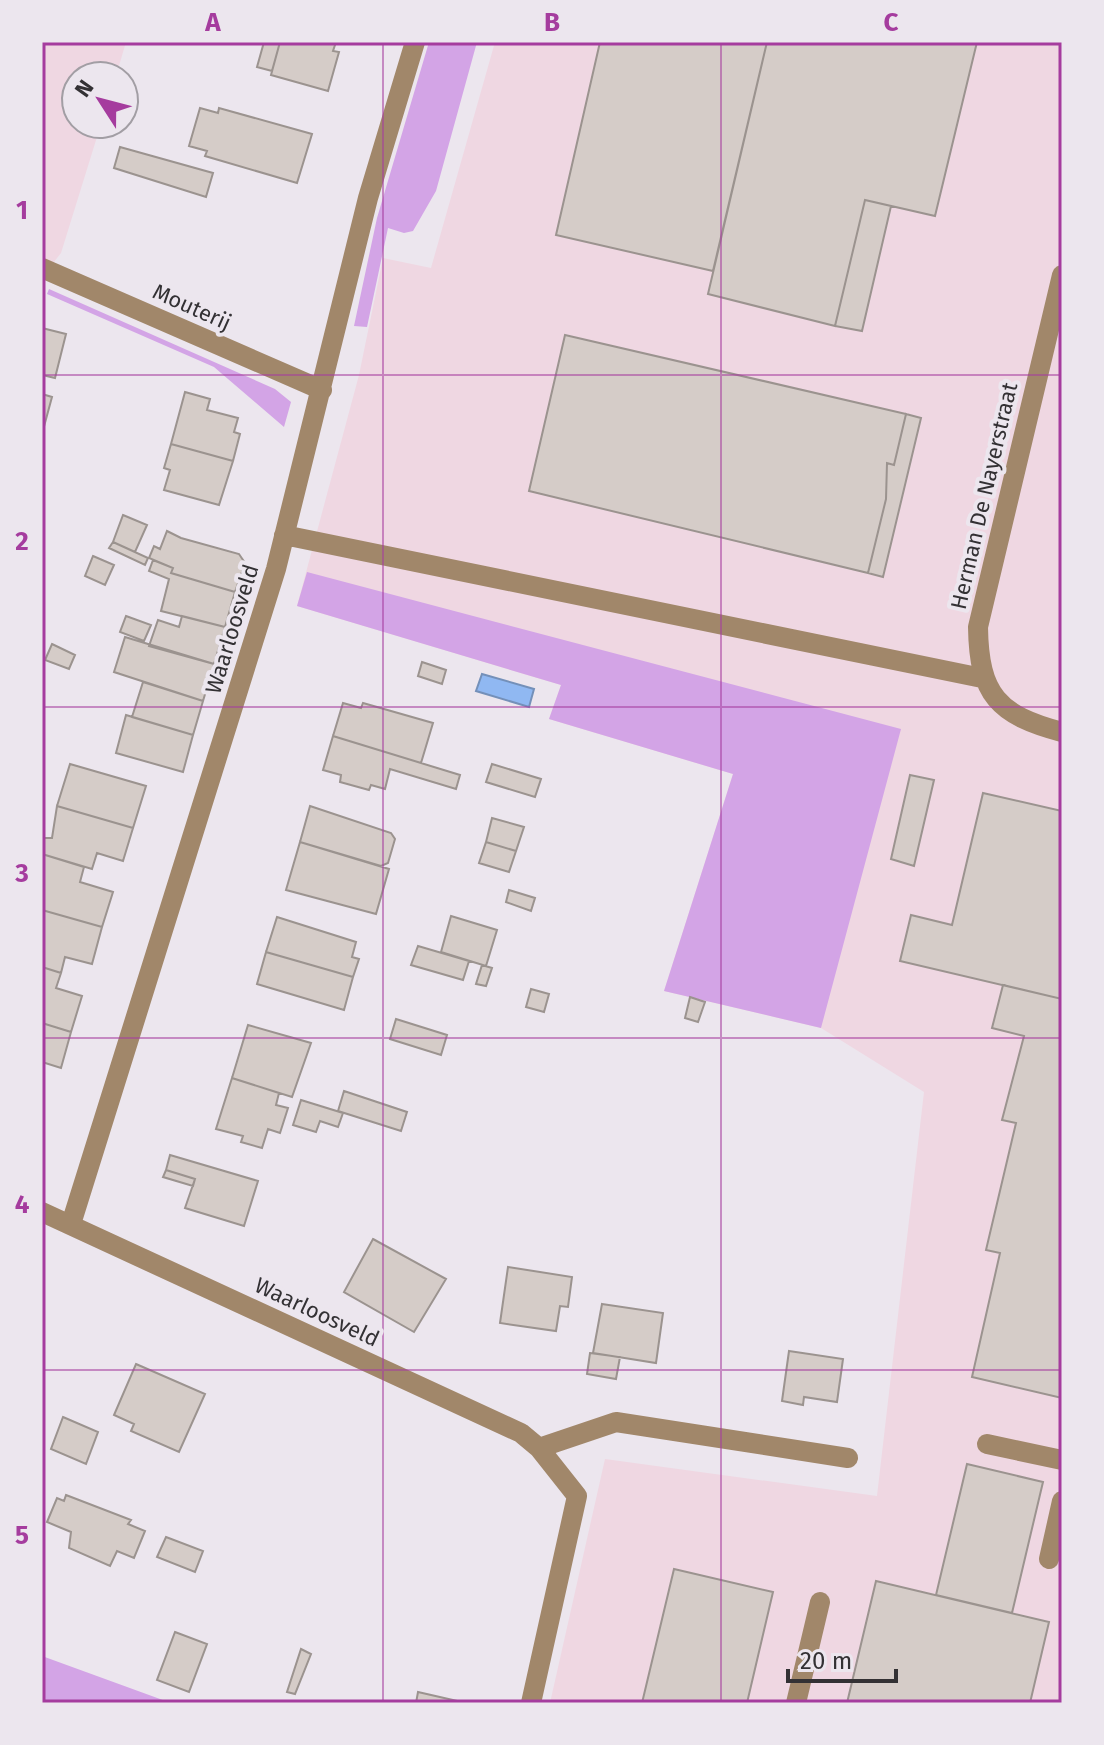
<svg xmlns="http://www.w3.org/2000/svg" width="1104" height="1745" font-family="'Fira Sans',sans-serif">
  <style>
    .industrial { fill: #efd7e2 }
    .green { fill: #d3a4e6 }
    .water { fill: #90b8f2; stroke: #7490b9; stroke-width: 2 }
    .building { fill: #d5ccc8; stroke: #9b938f; stroke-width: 2 }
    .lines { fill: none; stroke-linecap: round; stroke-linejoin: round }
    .minor { stroke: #a1876a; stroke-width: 20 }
    .grid { fill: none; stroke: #a53c9e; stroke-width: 2; stroke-opacity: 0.55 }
    .labels { text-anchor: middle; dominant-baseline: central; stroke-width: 8; stroke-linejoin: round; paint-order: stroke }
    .street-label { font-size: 22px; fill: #333134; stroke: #ece6ee }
    .neatline { fill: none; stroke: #a53c9e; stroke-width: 3 }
    .grid-label { font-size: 26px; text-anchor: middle; font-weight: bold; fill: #a53c9e }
  </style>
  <rect width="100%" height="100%" fill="#ece6ee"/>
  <!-- industrial -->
  <path class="industrial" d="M42,42H126L116,76H76V124H101L61,253L42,277Z
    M495,42H1062V1703H550L605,1459L877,1496L924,1092L821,1028L664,991L733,774L549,719L561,685L297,606L359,375L383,258L431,268Z"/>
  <!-- green -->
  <path class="green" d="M429,42H477L436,191L413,231L404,233L388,228L367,327L354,326L377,218Z
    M49,289L275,389L291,402L284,427L214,367L47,294Z
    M307,572L901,729L821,1028L664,991L733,774L549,719L561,685L297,606Z
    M42,1656L171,1703H42Z"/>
  <!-- water -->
  <path class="water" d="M482,674L534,689L529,707L476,691Z"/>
  <!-- building -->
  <path class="building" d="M264,42H280L272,71L257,67Z
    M280,42H336L333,51L339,52L328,91L271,75Z
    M600,42H767L713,271L556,235Z
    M767,42H977L935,216L865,200L835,326L708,294Z
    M200,108L218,113L219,108L312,134L297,183L205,156L207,151L189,146Z
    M120,147L213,173L206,197L114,168Z
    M865,200L891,206L862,331L835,326Z
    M42,328L66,334L55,378L42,375Z
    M565,335L906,414L894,465L887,463L886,499L868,573L529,491Z
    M185,392L210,399L207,410L238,418L234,432L240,434L233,461L171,444Z
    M42,394L52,397L42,434Z
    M906,414L921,418L883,577L868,573L886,499L887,463L894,465Z
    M171,444L233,461L219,505L164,490L170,470L164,468Z
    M123,515L147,525L135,552L113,542Z
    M167,531L181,538L239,554L245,563L235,592L171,573L173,568L149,558L154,546L160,549Z
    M113,542L148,558L145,565L109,548Z
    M93,556L114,565L105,585L85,576Z
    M153,560L173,568L171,573L235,592L225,627L161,611L169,579L149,571Z
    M126,616L151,625L144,641L120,632Z
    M182,616L225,627L214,664L149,646L158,620L179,627Z
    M125,637L214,664L203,701L114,672Z
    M52,644L75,655L69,669L45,660Z
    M422,662L446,670L442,684L418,676Z
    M143,682L203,701L193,735L132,717Z
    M343,703L361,708L363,703L433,723L421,763L333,736Z
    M126,715L193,735L183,772L116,753Z
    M333,736L460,775L456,789L390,769L385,789L371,785L369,790L340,782L341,775L323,770Z
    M70,764L146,786L133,828L57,806Z
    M492,764L541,779L535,797L486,782Z
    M910,775L934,780L914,866L891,859Z
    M983,793L1062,811V999L900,961L911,915L952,925Z
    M57,806L133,828L123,861L97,853L92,869L42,854V838H52Z
    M310,806L391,833L395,839L388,863L381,866L300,842Z
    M492,818L524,827L516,851L486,842Z
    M300,842L389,869L376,914L286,890Z
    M486,842L516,851L509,872L479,863Z
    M42,854L84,867L80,882L113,892L102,927L42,910Z
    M509,890L535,898L531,911L506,902Z
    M42,910L102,927L92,964L65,957L61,973L42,967Z
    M451,916L497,930L486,966L441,952Z
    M277,917L356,942L352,957L359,959L353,977L266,952Z
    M418,946L469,961L463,980L411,965Z
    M266,952L353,977L344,1010L257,984Z
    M482,965L492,968L486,986L476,984Z
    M42,967L61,973L56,988L82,996L71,1032L42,1023Z
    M1003,985L1062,999V1398L972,1377L1000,1253L986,1250L1016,1123L1002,1120L1024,1036L992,1028Z
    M531,989L549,994L544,1012L526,1007Z
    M690,997L705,1002L698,1022L685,1018Z
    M396,1019L447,1035L441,1055L390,1039Z
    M42,1023L71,1032L61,1068L42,1062Z
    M248,1025L311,1043L292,1097L232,1078Z
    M232,1078L279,1093L276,1105L288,1108L280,1133L268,1129L262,1148L241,1142L243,1136L216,1129Z
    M344,1091L407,1112L401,1131L338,1111Z
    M301,1100L343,1113L338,1127L320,1121L316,1132L293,1125Z
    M170,1155L258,1181L244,1226L185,1208L195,1179L166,1170Z
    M166,1170L195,1179L193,1186L163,1177Z
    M373,1239L446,1279L414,1332L344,1292Z
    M508,1267L572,1277L568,1307L560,1306L556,1331L500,1323Z
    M602,1304L663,1313L656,1363L593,1353Z
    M789,1351L843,1359L837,1402L804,1397L803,1405L782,1401Z
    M590,1353L620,1357L616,1379L587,1374Z
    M136,1364L205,1394L179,1452L131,1431L134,1424L114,1415Z
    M63,1417L98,1432L86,1464L51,1449Z
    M967,1464L1043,1482L1012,1613L936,1595Z
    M66,1495L131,1520L128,1524L145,1531L134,1558L117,1551L110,1566L69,1548L71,1532L47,1522L57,1498L64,1501Z
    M166,1537L203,1551L195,1572L157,1557Z
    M674,1569L773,1592L747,1703H642Z
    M876,1581L1049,1622L1030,1703H847Z
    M175,1632L207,1644L189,1692L157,1680Z
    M301,1649L311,1654L295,1694L287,1692Z
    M418,1692L466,1703H416Z"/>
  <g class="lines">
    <!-- minor -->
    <path class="minor" d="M42,268L322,390
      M1062,275L978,627C979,695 998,715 1062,732
      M284,535L982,678
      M42,1212L521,1433L539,1448L577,1496L531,1703
      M71,1224L276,569L368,198L415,42
      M987,1444L1062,1460
      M539,1448L616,1422L848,1458
      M1049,1559L1062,1501
      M796,1703L820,1602"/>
  </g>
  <!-- grid -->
  <path class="grid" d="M383,42V1703M721,42V1703M42,375H1062M42,707H1062M42,1038H1062M42,1370H1062"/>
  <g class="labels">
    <!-- street labels -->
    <g class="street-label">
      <text transform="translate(192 307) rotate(24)">Mouterij</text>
      <text transform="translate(984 496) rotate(-77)">Herman De Nayerstraat</text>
      <text transform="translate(232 629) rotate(-73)">Waarloosveld</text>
      <text transform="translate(317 1312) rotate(25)">Waarloosveld</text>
    </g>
  </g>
  <!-- border -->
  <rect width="1104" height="1745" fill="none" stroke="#ece6ee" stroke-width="88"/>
  <!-- north arrow -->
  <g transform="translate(100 100) rotate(306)"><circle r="38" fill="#ece6ee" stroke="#a29ea4" stroke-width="2"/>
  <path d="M0-6L14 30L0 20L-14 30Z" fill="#a53c9e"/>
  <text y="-12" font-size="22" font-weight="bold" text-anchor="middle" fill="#333134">N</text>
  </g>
  <!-- scale -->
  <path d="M788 1669v12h108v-12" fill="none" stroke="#333134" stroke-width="4"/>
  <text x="800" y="1669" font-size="24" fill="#333134" stroke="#ece6ee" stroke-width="6" paint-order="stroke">20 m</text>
  <rect x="44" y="44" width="1016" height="1657" class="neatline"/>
  <g class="grid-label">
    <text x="213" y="31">A</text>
    <text x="552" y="31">B</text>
    <text x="891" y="31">C</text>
    <text x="22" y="219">1</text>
    <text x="22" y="550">2</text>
    <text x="22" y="882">3</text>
    <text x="22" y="1213">4</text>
    <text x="22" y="1544">5</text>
  </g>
</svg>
